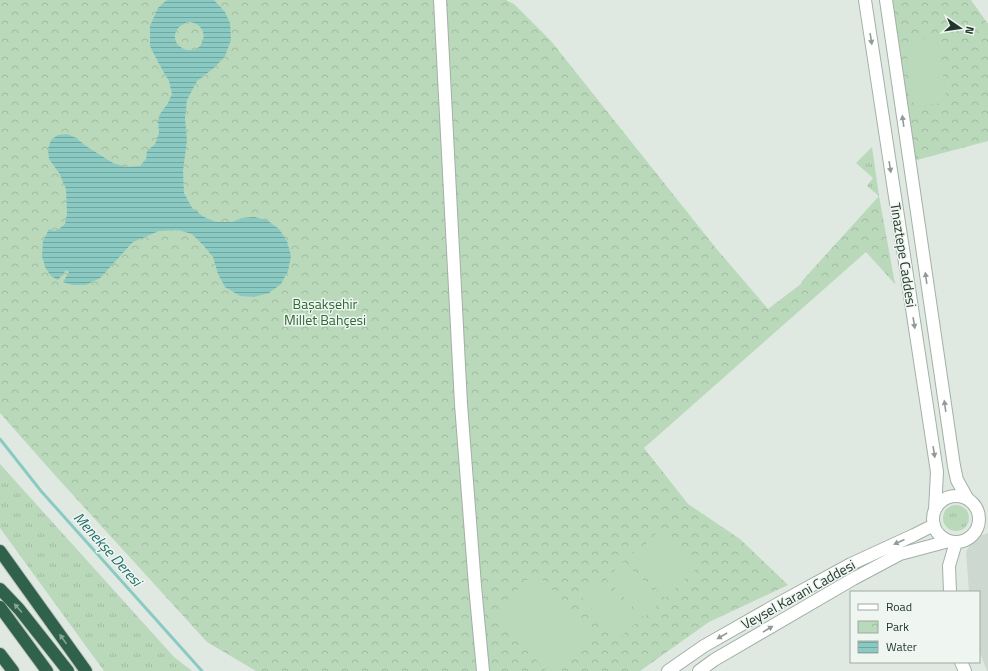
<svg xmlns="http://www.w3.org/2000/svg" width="988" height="671" font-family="'Titillium Web',sans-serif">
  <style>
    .built { fill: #cdd8d1 }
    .grass { fill: url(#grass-tufts) }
    .park { fill: url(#park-crowns) }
    .garden { fill: #b9d9ba }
    .water { fill: url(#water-rules); fill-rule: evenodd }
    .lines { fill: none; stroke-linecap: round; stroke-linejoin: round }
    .stream { stroke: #8bcac3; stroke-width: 3 }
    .minor-casing { stroke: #a3b0a8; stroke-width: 14 }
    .highway-casing { stroke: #bdc3c0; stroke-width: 14 }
    .minor { stroke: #fff; stroke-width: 12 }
    .highway { stroke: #30614a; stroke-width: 12 }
    .oneway { fill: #909b96 }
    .oneway2 { fill: #86a495 }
    .labels { text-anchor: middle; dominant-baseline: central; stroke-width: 3; stroke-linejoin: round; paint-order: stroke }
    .street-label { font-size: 14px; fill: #22372c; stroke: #eff6f1 }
    .park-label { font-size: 14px; fill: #2f6a37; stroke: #eff6f1 }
    .water-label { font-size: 15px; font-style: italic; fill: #216d67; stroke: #eff6f1 }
  </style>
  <defs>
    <pattern id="grass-tufts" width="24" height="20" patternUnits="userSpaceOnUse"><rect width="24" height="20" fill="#b9d9ba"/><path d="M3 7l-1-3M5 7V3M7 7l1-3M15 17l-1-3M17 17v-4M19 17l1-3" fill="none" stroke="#9fbba0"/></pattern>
    <pattern id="park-crowns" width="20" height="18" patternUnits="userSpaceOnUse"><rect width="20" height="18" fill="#b9d9ba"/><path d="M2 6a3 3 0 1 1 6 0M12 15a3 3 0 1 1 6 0" fill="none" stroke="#9fbba0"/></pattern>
    <pattern id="water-rules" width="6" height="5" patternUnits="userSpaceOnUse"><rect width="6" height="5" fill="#8bcac3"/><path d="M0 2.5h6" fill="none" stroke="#71a59f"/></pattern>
  </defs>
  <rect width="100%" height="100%" fill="#dfe9e2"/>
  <!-- built -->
  <path class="built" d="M988,533V671H987L979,650V592H969L966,552L971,543L977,537Z"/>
  <!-- grass -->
  <path class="grass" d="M872,147L879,196L867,186L873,178L856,163Z
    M0,464L174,657L192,671H104L0,528Z
    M943 518a13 13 0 1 1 26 0a13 13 0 1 1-26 0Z"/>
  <!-- park -->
  <path class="park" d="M0,0H506L514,4L551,41L715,247L768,309L801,284L802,281L879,196L895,284L866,252L644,448L688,504L740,539L788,585L709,622L640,671H256L207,642L53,473L0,413Z
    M892,0H971L988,24V141L913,161Z"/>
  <!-- garden -->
  <path class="garden" d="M937,37L947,102L914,107L905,42Z
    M659,530L697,568L679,585L642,548Z
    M639,547L677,587L665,598L628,558Z
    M624,561L662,600L644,618L606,579Z
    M535,572L594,632L555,671H547L492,615Z
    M600,581L638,621L619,638L582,598Z"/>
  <!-- water -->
  <path class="water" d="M167,0H214L225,12L230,23L231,40L225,56L215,67L197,81L187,100L185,118L187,140L183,171L184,193L192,208L204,217L216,222H232L242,218L254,217L267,220L279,229L287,241L291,256L288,271L281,284L269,293L254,297L240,296L225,287L218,274L213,257L203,245L192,234L178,230L159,231L133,242L100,278L86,285H72L63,282L69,272L66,270L58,280L51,276L45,267L42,255L43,241L49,229L53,231L59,229L65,224L67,214L66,189L59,173L49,159L48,149L51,140L58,135L67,134L76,138L86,146L113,163L126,167L140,166L146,159L147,151L155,144L159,133L158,121L160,114L168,103L172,94L169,81L159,64L150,46V26L158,8ZM188,22C198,22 206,30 203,40C198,59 169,49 176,31C179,26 183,24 188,22Z"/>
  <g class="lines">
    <!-- stream -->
    <path class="stream" d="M0,439L41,491L202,671"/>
    <!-- minor casing -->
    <g class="minor-casing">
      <path id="minor" d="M440,0L461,404L475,586L483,671
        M865,0L937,472L935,510
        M886,0L954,466L957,480L967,498
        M933 519a23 23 0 1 1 46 0a23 23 0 1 1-46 0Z
        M950,592L949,566L956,542
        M961,662L965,671
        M668,671L704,646L783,601L851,564L914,535L934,525
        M699,671L714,660L853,579L900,554L949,541"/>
    </g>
    <!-- highway casing -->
    <g class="highway-casing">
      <path id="highway" d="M0,551L86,671
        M0,589L19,609L68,671
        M0,607L47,671
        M0,654L13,671"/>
    </g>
    <!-- minor -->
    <use href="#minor" class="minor"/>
    <!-- highway -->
    <use href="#highway" class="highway"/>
  </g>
  <!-- one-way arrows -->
  <defs><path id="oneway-solid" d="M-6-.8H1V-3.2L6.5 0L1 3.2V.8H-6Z"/></defs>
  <g class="oneway">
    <use href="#oneway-solid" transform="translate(871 39) rotate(81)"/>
    <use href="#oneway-solid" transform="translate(903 121) rotate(-98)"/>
    <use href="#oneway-solid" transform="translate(890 167) rotate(81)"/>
    <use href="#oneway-solid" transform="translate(926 278) rotate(-98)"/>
    <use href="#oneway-solid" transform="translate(914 323) rotate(81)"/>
    <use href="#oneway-solid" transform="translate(945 406) rotate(-98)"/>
    <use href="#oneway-solid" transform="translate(934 452) rotate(81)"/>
    <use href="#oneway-solid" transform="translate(899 542) rotate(156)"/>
    <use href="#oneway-solid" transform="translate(768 629) rotate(-31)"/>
    <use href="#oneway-solid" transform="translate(722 636) rotate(150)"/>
  </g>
  <g class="oneway2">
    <use href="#oneway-solid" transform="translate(18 608) rotate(-132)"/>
    <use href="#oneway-solid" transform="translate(63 639) rotate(-126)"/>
  </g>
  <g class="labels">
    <!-- street labels -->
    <g class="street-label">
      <text transform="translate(904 255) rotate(81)">Tınaztepe Caddesi</text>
      <text transform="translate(798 594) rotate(-29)">Veysel Karani Caddesi</text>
    </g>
    <!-- park labels -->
    <g class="park-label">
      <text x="325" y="303">Başakşehir<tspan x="325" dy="16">Millet Bahçesi</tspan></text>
    </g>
    <!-- water labels -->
    <g class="water-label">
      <text transform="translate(108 549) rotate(48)">Menekşe Deresi</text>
    </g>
  </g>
  <!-- legend -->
  <rect x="850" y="591" width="130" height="72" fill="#eff6f1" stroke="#9daaa2"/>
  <rect x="858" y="604" width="20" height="6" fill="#ffffff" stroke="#9daaa2"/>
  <text x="886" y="611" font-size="12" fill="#22372c">Road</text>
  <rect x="858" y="621" width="20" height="12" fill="url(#park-crowns)" stroke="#9daaa2"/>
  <text x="886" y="631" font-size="12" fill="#22372c">Park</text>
  <rect x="858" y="641" width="20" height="12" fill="url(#water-rules)" stroke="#9daaa2"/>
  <text x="886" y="651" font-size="12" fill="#22372c">Water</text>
  <!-- north arrow -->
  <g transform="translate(960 28) rotate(103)" stroke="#eff6f1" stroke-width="3" paint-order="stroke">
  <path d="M0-3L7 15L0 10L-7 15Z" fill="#22372c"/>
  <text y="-6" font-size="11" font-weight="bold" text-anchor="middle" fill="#22372c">N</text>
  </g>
</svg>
